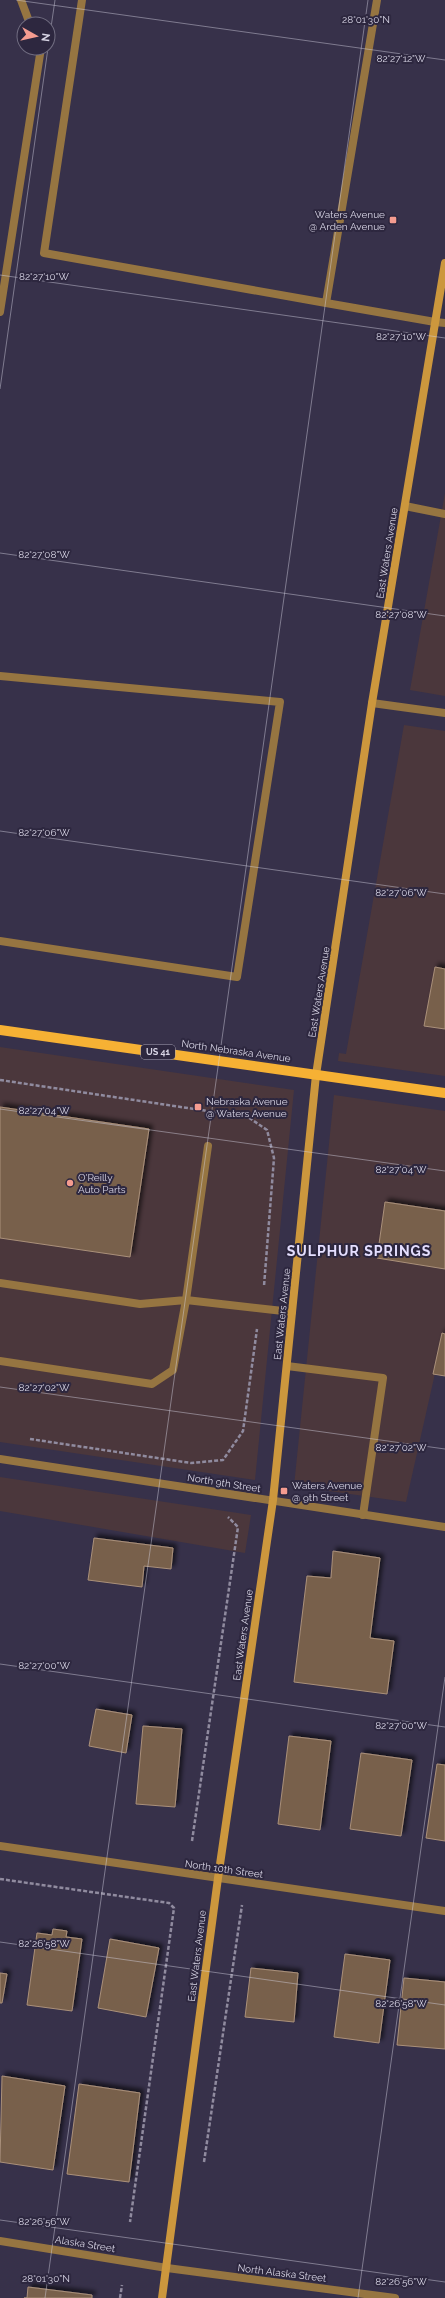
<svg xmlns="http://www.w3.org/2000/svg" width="445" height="2298" font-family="Raleway,sans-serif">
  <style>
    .commercial { fill: #4b373c }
    .building { fill: #78604b; stroke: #aa907a; filter: url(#shadow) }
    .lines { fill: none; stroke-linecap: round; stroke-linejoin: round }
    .path { stroke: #908b9f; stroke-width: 2.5; stroke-dasharray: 4 2; stroke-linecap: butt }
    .lane { stroke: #967541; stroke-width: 8 }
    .street { stroke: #967541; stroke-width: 8 }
    .secondary { stroke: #cc973d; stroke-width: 8 }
    .primary { stroke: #f6b134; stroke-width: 10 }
    .ticks { fill: none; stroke: #d8d5e5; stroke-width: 1; stroke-opacity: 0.45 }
    .poi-dot { fill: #f59c90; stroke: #2d273f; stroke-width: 1.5 }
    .labels { text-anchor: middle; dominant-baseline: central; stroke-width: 4; stroke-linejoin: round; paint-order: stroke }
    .shield { fill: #2d273f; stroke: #a5a1b3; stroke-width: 1 }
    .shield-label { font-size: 9px; font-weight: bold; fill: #d8d5e5 }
    .poi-label { font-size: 10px; fill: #d8d5e5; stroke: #2d273f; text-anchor: start }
    .street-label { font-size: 10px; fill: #d8d5e5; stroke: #2d273f }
    .district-label { font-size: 14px; font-weight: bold; letter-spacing: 1px; fill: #e5dfff; stroke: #2d273f }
    .ticks-label { font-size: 10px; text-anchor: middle; fill: #d8d5e5; stroke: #2d273f; stroke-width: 4; stroke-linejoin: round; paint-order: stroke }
  </style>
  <defs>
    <filter id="shadow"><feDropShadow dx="3.5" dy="-3.5" stdDeviation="2" flood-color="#0009"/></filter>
  </defs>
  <rect width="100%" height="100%" fill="#37314a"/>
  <!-- commercial -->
  <path class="commercial" d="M445,493V696L410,690Z
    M404,725L445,731V1076L338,1061L339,1053L346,1054Z
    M0,1047L294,1090L255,1480L0,1442Z
    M334,1095L445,1111V1370L436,1369L406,1502L294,1486Z
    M0,1477L251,1515L245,1553L0,1511Z"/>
  <!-- building -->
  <path class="building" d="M435,967L445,969V1029L424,1026Z
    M0,1107L149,1129L130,1257L0,1238Z
    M385,1202L445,1211V1269L377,1258Z
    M442,1333L445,1334V1376L433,1374Z
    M94,1538L173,1548L171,1569L144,1566L142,1587L88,1580Z
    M333,1551L380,1558L370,1638L394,1641L387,1694L294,1682L307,1576L331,1578Z
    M96,1709L132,1715L126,1753L89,1746Z
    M143,1726L182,1729L175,1807L136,1804Z
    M289,1736L331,1741L320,1830L278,1824Z
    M361,1753L412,1760L401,1836L350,1829Z
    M437,1764L445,1765V1841L426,1838Z
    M53,1929L67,1931L66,1937L82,1939L72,2011L27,2005L37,1933L52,1935Z
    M110,1939L159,1948L146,2017L98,2008Z
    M345,1954L390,1960L379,2043L334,2037Z
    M251,1968L298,1973L294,2022L245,2017Z
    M0,1973L7,1974L2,2003H0Z
    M404,1978L445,1982V2049L397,2045Z
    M2,2076L65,2086L53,2170L0,2162Z
    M79,2084L140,2093L129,2182L67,2174Z
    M28,2287L92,2295V2298H24H27Z"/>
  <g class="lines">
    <!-- path -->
    <path class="path" d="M0,1080L248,1117L267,1130L274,1158L264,1286
      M30,1439L191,1463L223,1460L243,1431L257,1329
      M192,1841L238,1527L228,1517
      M0,1879L169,1903L174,1908L130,2222
      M204,2162L242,1905
      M120,2298L122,2285"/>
    <!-- lane -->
    <path class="lane" d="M21,0L30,24
      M82,0L44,253L326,303
      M377,0L326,303L435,322
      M0,312L41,48
      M405,506L445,514
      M0,676L280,702L237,977L0,941
      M0,1283L140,1304L186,1300L292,1312
      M0,1361L152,1384L173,1370L186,1300L208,1146
      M287,1366L383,1378L363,1515"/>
    <!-- street -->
    <path class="street" d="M435,322L445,323
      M372,703L445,713
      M0,1459L445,1527
      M0,1846L445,1911
      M0,2241L167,2268L395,2298"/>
    <!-- secondary -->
    <path class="secondary" d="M162,2298L218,1878L273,1500L316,1075L372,703L445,263"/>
    <!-- primary -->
    <path class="primary" d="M0,1030L445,1093"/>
  </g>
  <!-- ticks -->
  <path class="ticks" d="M16,0L445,60M48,48L55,0M0,275L445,338M0,389L48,48M0,553L445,616M0,831L445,894M0,1109L445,1171M0,1387L445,1449M0,1664L445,1727M0,1942L445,2005M0,2220L445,2282M45,2298L368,0M358,2298L445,1677"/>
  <!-- markers -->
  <g class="poi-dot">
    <rect x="389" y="216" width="8" height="8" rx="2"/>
    <rect x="194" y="1103" width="8" height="8" rx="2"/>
    <circle cx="70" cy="1183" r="4"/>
    <rect x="280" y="1487" width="8" height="8" rx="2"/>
  </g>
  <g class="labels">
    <!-- shield labels -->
    <rect class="shield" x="141" y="1045" width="34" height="14" rx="3"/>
    <g class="shield-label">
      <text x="158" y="1052">US 41</text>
    </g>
    <!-- poi labels -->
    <g class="poi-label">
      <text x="385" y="214" text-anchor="end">Waters Avenue<tspan x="385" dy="12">@ Arden Avenue</tspan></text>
      <text x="206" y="1101">Nebraska Avenue<tspan x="206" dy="12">@ Waters Avenue</tspan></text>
      <text x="78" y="1177">O'Reilly<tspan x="78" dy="12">Auto Parts</tspan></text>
      <text x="292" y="1485">Waters Avenue<tspan x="292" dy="12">@ 9th Street</tspan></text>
    </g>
    <!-- street labels -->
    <g class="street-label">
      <text transform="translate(387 553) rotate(-81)">East Waters Avenue</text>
      <text transform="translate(319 992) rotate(-81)">East Waters Avenue</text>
      <text transform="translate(236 1051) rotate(8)">North Nebraska Avenue</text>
      <text transform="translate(282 1314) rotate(-84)">East Waters Avenue</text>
      <text transform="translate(224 1483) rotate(9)">North 9th Street</text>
      <text transform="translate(243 1635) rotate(-82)">East Waters Avenue</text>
      <text transform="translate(224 1869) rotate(8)">North 10th Street</text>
      <text transform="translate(197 1956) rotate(-83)">East Waters Avenue</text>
      <text transform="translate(85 2244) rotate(9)">Alaska Street</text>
      <text transform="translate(282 2273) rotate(7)">North Alaska Street</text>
    </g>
    <!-- district labels -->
    <g class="district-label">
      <text x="359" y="1251">SULPHUR SPRINGS</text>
    </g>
  </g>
  <g class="ticks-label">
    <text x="366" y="23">28°01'30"N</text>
    <text x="401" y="62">82°27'12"W</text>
    <text x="44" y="280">82°27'10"W</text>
    <text x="401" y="340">82°27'10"W</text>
    <text x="44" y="558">82°27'08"W</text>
    <text x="401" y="618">82°27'08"W</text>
    <text x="44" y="836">82°27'06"W</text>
    <text x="401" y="896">82°27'06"W</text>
    <text x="44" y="1114">82°27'04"W</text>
    <text x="401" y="1173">82°27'04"W</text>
    <text x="44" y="1391">82°27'02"W</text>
    <text x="401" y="1451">82°27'02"W</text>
    <text x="44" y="1669">82°27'00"W</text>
    <text x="401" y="1729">82°27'00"W</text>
    <text x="44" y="1947">82°26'58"W</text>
    <text x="401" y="2007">82°26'58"W</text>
    <text x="44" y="2225">82°26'56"W</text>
    <text x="46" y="2282">28°01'30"N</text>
    <text x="401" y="2285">82°26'56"W</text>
  </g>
  <!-- north arrow -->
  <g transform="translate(36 36) rotate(98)"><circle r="19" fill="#2d273f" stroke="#716d81"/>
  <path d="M0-3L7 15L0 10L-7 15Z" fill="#f59c90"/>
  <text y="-6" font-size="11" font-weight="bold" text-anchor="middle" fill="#d8d5e5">N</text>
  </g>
</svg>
